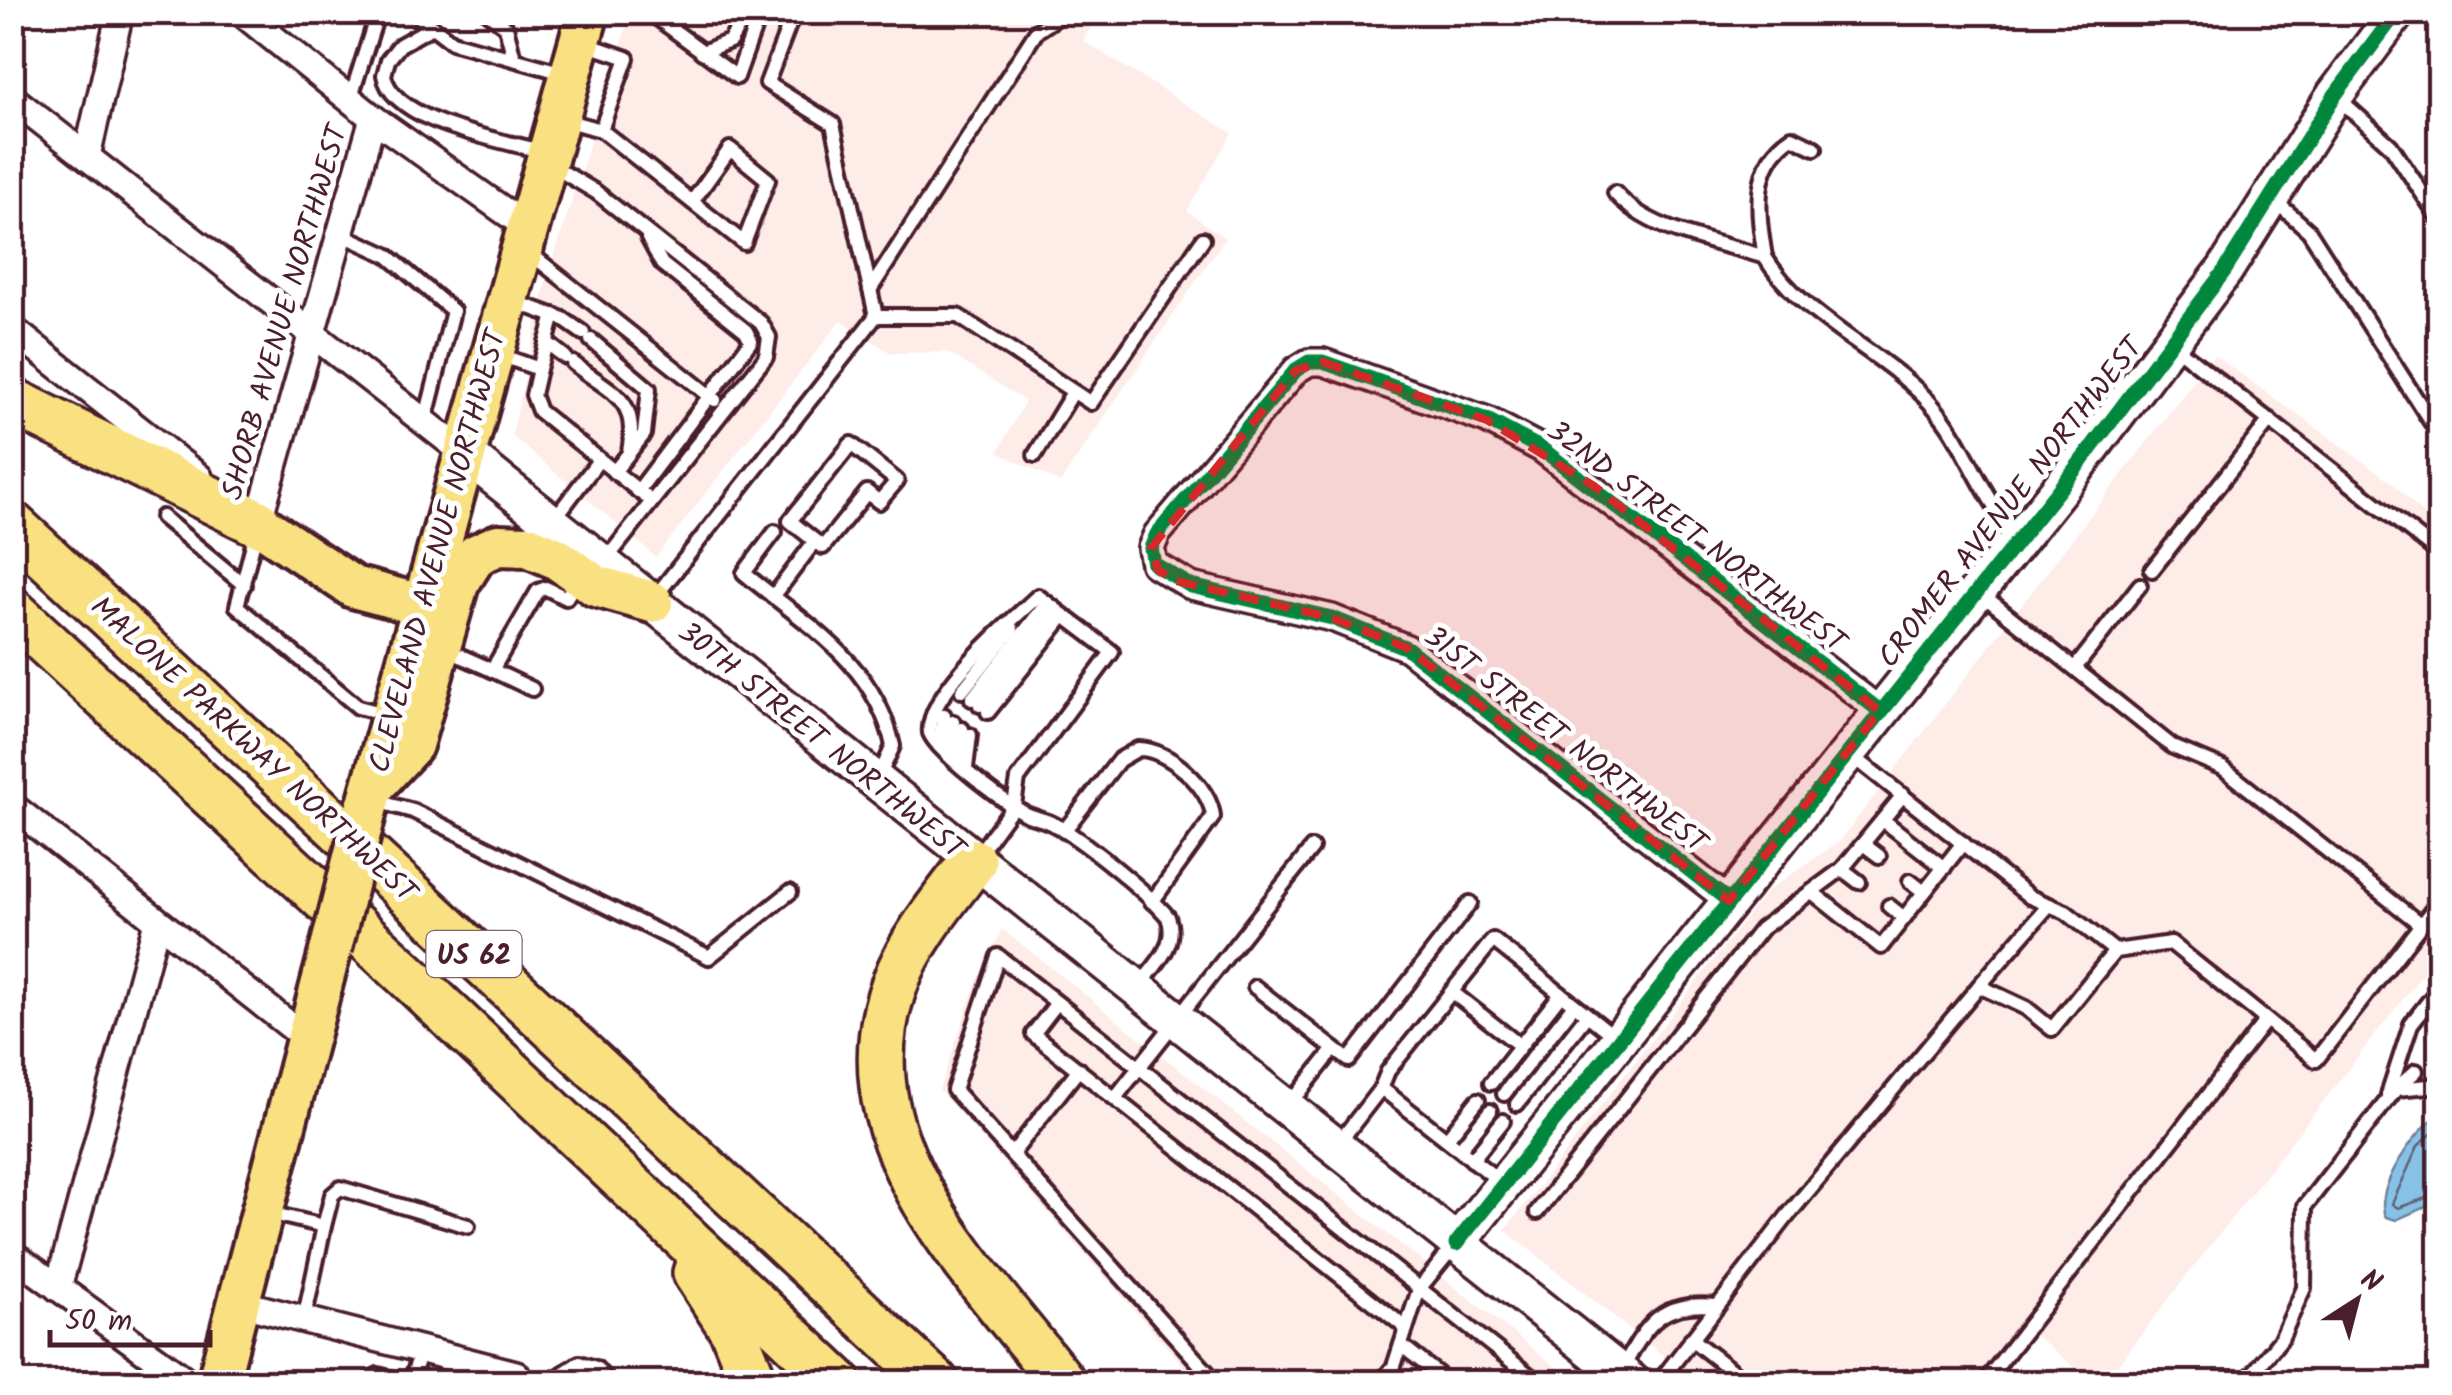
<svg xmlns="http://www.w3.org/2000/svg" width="2452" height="1395" font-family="Kalam,sans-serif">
<rect width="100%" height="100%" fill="#fff"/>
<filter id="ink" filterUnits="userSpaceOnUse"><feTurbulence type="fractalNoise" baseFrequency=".01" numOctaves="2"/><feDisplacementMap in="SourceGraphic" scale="20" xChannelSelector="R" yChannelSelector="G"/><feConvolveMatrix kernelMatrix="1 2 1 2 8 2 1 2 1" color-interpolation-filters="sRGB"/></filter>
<g filter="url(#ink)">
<!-- built -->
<g fill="#feece9">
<polygon points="631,13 1099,13 1083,41 1232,133 1187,211 1225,238 1060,483 998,452 1025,401 947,352 891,353 841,320 656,557 512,436 545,285"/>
<polygon points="2214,355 2393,483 2439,531 2439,953 2104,1382 2093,1382 2035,1335 1997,1382 1696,1382 1505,1230 1767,891 1839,842"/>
<polygon points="1002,929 1575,1382 1198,1382 939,1090 973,992"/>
</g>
<!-- water -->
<path fill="#86c2e6" stroke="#6e819b" stroke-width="2.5" d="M2439 1115V1201L2396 1220 2386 1217C2371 1192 2417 1127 2439 1115Z"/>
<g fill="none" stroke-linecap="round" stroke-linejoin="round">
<!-- shore -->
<polyline stroke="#626076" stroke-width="2.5" points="2440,1126 2418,1146 2392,1204 2398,1208 2440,1193"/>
<!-- lane casing -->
<g stroke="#4a1f2b" stroke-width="20">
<g id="lane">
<polyline points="413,12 452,42 567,74"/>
<polyline points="487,12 506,27 514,59"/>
<polyline points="649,12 737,77 760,12"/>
<path d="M432 27 400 45 388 60 384 75C392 123 503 140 544 152"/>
<polyline points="702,52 730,41 747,12"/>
<polyline points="2337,97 2391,146 2440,220"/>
<polyline points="350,100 378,12"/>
<polyline points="564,120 601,130 627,58 586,44"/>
<polyline points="601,130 744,243 768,180 730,149 692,202"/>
<polyline points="551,165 596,192 761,323 769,337 766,357 605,561"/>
<path d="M1615 193C1650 233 1716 241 1765 257 1758 214 1750 164 1792 137L1815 148"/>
<polyline points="2274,200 2309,231 2440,436"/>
<polyline points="341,234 387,255 453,311 425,421"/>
<polyline points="527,251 715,400"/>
<path d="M1765 257C1807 325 1888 351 1938 412 1970 451 1982 501 2019 535"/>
<polyline points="870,290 1037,31 1065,12"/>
<polyline points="513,301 563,319 583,333"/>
<polyline points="876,316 958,316 1091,403 1203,239"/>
<polyline points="591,340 649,389 644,434 614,472"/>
<polyline points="546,342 565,357"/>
<polyline points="2174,346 2440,554"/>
<polyline points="497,354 539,369 533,395 539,411 645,496"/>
<path d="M573 363C612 394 639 397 629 452"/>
<polyline points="539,369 554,315"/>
<polyline points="1035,455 1073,392"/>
<polyline points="638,491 751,341 746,331 662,264 648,238"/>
<polyline points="162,517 244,585"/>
<polyline points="552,522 599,460"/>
<polyline points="257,529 237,606 358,707 389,715"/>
<path d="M775 532 744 573C806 625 875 662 893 746L877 781"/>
<polyline points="2152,570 2270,420"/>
<polyline points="1979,592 2173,747 2223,768 2420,924"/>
<polyline points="655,597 876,316 833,124 767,83 794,12"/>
<polyline points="773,597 815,541 790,521 851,444 897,481 879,502 867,492 823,547 815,541"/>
<polyline points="445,649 492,670 538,591 546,588 566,598 577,580"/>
<polyline points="2075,668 2140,585"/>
<polyline points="492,670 532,689"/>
<polyline points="962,691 1012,629"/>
<polyline points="972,699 1047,603"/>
<polyline points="980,705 1055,609"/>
<polyline points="988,712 1064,616"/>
<polyline points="939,746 944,715"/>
<polyline points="1849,753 2030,897 2066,912 2115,951"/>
<polyline points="948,754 953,722"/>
<polyline points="957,761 962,729"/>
<polyline points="966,768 970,735"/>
<polyline points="376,801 413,811 709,957 790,892"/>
<polyline points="1883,820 1944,868"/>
<path d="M1064 831 1119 760 1138 749C1167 748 1211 787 1213 817L1152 902"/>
<polyline points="1863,844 1879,856"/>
<path d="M977 856 1014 805 1018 779 1112 652 1038 596C1010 622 925 694 930 733 939 754 1003 801 1024 813 1033 818 1044 819 1053 824 1080 837 1149 894 1168 917 1179 945 1154 966 1138 987"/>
<polyline points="1842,869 1859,882"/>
<polyline points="1910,881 1924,892"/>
<polyline points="1812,892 1881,947 1963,843"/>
<polyline points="1889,906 1904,918"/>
<polyline points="1979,986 2049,905"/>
<polyline points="1255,987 1334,1049"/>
<polyline points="1452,992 1514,1041"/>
<polyline points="1057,1003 1033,1034 1406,1328"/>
<polyline points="1491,1083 1561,994"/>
<polyline points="1381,1088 1388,1071 1493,940 1615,1037"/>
<polyline points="2396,1089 2416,1071"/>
<polyline points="1504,1094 1574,1005"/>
<polyline points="2388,1095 2411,1024 2440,987"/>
<polyline points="1115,1098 1312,848"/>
<polyline points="1517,1104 1587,1015"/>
<polyline points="1288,1107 1334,1049 1349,1060 1470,903"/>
<polyline points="1447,1139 1478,1100"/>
<polyline points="1337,1145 1381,1088 1501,1182"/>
<polyline points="1460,1149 1490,1111"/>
<polyline points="1012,1154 1079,1069"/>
<polyline points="1472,1160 1503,1121"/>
<polyline points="265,1212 324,1226 304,1320"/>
<polyline points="1537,1212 1761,929 1842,869 1903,795"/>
<polyline points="324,1226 332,1195 340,1188 468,1226"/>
<polyline points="1691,1339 1746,1382"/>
<polyline points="1401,1345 1448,1382"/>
<path d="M1621 1371C1647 1324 1659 1301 1716 1306"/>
<polyline points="516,1374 535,1382"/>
<polyline points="365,1382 378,1375 405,1382"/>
<polyline points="411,1382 421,1350"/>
<polyline points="550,1382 579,1363 596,1368 608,1382"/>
<polyline points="1216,1382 954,1090 998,956 1538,1382"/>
<polyline points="1381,1382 1394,1366 1419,1289 1454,1246"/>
<polyline points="1659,1382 1789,1214 1979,986 2026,1008 2052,1029 2115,951 2171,943 2316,1060 2440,900"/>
<polyline points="1985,1382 2266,1020"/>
<polyline points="2246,1382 2281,1339 2304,1288 2305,1206 2396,1089 2440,1085"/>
</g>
</g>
<!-- street casing -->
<g stroke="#4a1f2b" stroke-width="32">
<g id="street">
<polyline points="241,12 373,118 527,227"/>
<polyline points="12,98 464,453"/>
<polyline points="87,156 120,12"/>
<polyline points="12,329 199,477"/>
<polyline points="250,517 258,523 373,118"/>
<polyline points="12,806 307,1039"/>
<polyline points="1729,901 1407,648 1332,618 1191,586 1154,564 1151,548 1157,534 1296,370 1309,362 1323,362 1487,420 1542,449 1880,711"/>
<polyline points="12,1254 188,1382"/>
<polyline points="58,1288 157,922"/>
<polyline points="239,1303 516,1374"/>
</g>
</g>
<!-- secondary casing -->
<g stroke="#4a1f2b" stroke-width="42">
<g id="secondary">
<polyline points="464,453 1632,1382"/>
<polyline points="1456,1244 2076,468 2225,270 2335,95 2397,12"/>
</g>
</g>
<!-- primary casing -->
<g stroke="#4a1f2b" stroke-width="48">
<g id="primary">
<polyline points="258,523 353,587 421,605"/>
<polyline points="374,786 412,745 458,584 476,555 498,545 528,546 556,558 596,586 652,602"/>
<polyline points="365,814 588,12"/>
<polyline points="218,1382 331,948"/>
</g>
</g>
<!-- highway casing -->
<g stroke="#4a1f2b" stroke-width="52">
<g id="highway">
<polyline points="12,401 258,523"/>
<polyline points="12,525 935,1382"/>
<polyline points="12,611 408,976 838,1382"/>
<path d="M973 862C945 899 911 939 895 983 837 1141 974 1268 1062 1382"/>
<polyline points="696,1273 733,1330 754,1382"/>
</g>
</g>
<!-- lane -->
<use href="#lane" stroke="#fff" stroke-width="12"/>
<!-- street -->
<use href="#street" stroke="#fff" stroke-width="25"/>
<!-- secondary -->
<use href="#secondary" stroke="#fff" stroke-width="35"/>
<!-- primary -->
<use href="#primary" stroke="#f9e181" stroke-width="40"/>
<!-- highway -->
<use href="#highway" stroke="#f9e181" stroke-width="45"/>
<!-- primary-bridge casing -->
<g stroke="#4a1f2b" stroke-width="48" stroke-linecap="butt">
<polyline id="primary-bridge" points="331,948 365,814"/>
</g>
<!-- primary-bridge -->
<use href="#primary-bridge" stroke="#f9e181" stroke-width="40"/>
<!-- cycleway casing -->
<g stroke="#fff" stroke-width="21">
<g id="cycleway">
<polyline points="1729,901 1407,648 1332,618 1191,586 1154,564 1151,548 1157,534 1296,370 1309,362 1323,362 1487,420 1542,449 1880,711"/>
<polyline points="1456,1244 2076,468 2225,270 2335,95 2397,12"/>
</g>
</g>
<!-- cycleway -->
<use href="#cycleway" stroke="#00873e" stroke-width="15"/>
</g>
</g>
<!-- marked area -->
<path fill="#d62828" fill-opacity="0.2" stroke="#d62828" stroke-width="8" stroke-dasharray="20 12" stroke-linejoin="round" d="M1323 362 1487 420 1594 486 1880 711 1729 901 1407 648 1332 618 1176 581 1158 570 1151 548 1296 370Z"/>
<g text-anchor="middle" stroke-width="10" stroke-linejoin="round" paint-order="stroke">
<!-- shield labels -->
<rect fill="#fff" stroke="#80626b" stroke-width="2.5" x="426.5" y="931" width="95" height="46" rx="8"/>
<g font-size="28" font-weight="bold" fill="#4a1f2b">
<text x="474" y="964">US 62</text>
</g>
<!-- street labels -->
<g font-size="30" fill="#4a1f2b" stroke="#fff">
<text transform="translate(284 312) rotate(-74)" y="10">SHORB AVENUE NORTHWEST</text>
<text transform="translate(2010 502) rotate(-52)" y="10">CROMER AVENUE NORTHWEST</text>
<text transform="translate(1697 536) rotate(37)" y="10">32ND STREET NORTHWEST</text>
<text transform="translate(437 551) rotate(-75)" y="10">CLEVELAND AVENUE NORTHWEST</text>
<text transform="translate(1566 739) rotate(38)" y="10">31ST STREET NORTHWEST</text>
<text transform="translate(822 740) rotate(39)" y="10">30TH STREET NORTHWEST</text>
<text transform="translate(254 749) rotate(43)" y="10">MALONE PARKWAY NORTHWEST</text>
</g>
</g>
<!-- margin -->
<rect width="2452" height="1395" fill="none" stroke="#fff" stroke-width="50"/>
<rect x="25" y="25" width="2402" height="1345" fill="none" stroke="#4a1f2b" stroke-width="4" filter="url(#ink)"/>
<!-- north arrow -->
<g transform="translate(2357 1300) rotate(36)" stroke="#ffffff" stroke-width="8" paint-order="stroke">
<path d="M0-8L18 38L0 25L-18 38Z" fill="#4a1f2b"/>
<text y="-15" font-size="28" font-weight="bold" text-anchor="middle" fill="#4a1f2b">N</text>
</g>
<!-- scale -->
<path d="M50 1330v15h160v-15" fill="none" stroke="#4a1f2b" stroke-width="5"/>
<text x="65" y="1330" font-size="30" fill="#4a1f2b" stroke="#ffffff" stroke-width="8" paint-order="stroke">50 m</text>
</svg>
